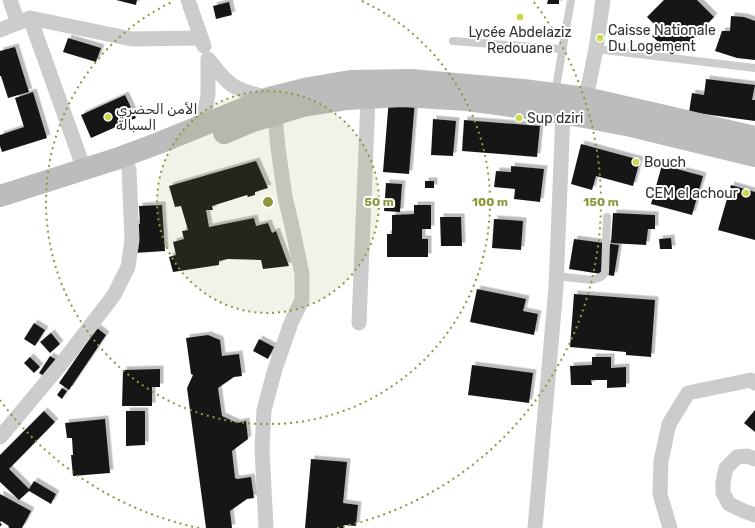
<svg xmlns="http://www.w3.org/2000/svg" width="755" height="528" font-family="Rubik,Cairo,sans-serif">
<defs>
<filter id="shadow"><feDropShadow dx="3.5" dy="-3.5" stdDeviation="0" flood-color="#0004"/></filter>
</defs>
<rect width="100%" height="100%" fill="#fff"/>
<!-- building -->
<g fill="#191919" filter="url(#shadow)">
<polygon points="116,0 137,0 136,5"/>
<polygon points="548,0 559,0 559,4 547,4"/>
<polygon points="664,0 697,0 714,17 683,49 680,47 672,55 652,36 659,29 647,17"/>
<polygon points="229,2 232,15 216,19 213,6"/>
<polygon points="731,16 744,17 755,21 755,60 737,58 715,51 722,31 730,31"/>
<polygon points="68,38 101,48 96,62 63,52"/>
<polygon points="15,47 29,92 8,98 1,76 0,76 0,51"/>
<polygon points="706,79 755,85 752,100 755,100 755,121 689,112 692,93 704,95"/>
<polygon points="33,92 47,138 2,152 0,146 0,135 24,127 15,98"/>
<polygon points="125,95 136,118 91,138 81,115"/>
<polygon points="389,98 415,100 409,174 383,172"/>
<polygon points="433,119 456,121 453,156 431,155"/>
<polygon points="464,120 540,126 537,157 462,151"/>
<polygon points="581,144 640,160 633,186 596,176 592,190 571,184"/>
<polygon points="256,161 268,188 255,192 255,195 248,197 247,195 212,206 213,210 206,210 209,227 254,218 256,226 268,223 272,233 276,231 289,266 263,269 261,260 228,259 219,261 219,265 173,272 169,257 176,255 173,242 184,239 182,231 188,230 181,206 175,207 169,186"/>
<polygon points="662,165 703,176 692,215 651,204"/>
<polygon points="511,166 544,169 540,202 514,199 515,189 494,187 496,171 511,172"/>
<rect x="425" y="181" width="9" height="7"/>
<polygon points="386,183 402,184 400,212 384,211"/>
<polygon points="731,185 755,192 755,240 718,230"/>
<polygon points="162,205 165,251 134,253 132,224 140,224 139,206"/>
<polygon points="414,205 431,205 431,229 422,229 422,239 428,239 428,257 387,257 387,234 392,234 392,215 414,214"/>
<polygon points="613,213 655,215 655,229 648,229 646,245 611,243"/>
<polygon points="440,217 461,217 462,246 441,246"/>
<polygon points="494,219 523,221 521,250 492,248"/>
<polygon points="671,238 672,249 660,249 659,239"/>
<polygon points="574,239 619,245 614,276 569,269"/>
<polygon points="477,289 526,299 523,311 538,314 534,335 470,322"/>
<polygon points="574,294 655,300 651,357 626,355 626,352 570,347"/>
<polygon points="34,323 45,330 35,346 24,339"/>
<polygon points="97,328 106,335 69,390 59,383"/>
<polygon points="51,333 60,344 50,353 40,342"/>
<polygon points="208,335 220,340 222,356 239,354 242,376 234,377 218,388 222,416 237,423 246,421 248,439 232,451 235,478 237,479 251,477 254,498 247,499 230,511 232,528 206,528 187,388 193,375 191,374 186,338"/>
<polygon points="259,339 274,347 268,359 253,351"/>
<polygon points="50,356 58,361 47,378 39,373"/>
<polygon points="30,357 40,367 34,373 24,363"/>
<polygon points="592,357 611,357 611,368 626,367 626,387 607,388 607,380 591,380 592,385 571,385 570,366 592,365"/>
<polygon points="472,365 533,373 529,403 468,395"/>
<polygon points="160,369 160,387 152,387 152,406 122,406 123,370"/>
<polygon points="62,388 67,391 62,399 57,395"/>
<polygon points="755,410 755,432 744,423"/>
<polygon points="44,411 55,422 9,469 29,489 34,481 56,494 51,504 29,491 19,500 0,482 0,455"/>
<polygon points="126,411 145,411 145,445 126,446"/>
<polygon points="105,419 110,473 73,476 71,455 73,455 72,438 67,438 65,423"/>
<polygon points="311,459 347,462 343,503 358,505 356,526 344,525 344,528 305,528"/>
<polygon points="0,494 31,511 22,528 10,528 8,527 9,526 1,521 0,523 2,524 0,527"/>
</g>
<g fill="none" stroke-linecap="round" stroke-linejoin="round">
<!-- service -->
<g stroke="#ccc" stroke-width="8">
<polyline points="453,41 563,49"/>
<polyline points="596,49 755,68"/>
<polyline points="555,93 571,0"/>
<polyline points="556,276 592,280 601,277 605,273 607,217"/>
</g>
<!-- minor -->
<g stroke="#ccc" stroke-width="15">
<polyline points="10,0 18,23"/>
<polyline points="188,0 204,46"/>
<polyline points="30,18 84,169"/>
<polyline points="0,30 30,18 132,39 201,38"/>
<polyline points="586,98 596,49 603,0"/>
<path d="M197 128 206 106 208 94V59C216 68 222 78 232 85 243 92 257 95 269 98"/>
<polyline points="359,323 368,98"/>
<polyline points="0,437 7,429 62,363 114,295 128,267 132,240 129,169"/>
<polyline points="755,459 747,456 737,457 726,468 723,482 723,493 729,504 744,511 755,515"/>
<polyline points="266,528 262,449 264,410 275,369 291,323 302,300 302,274 292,226 285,197 278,148 275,115"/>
<polyline points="535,528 556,287 563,113"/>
<polyline points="670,528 660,494 661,461 669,424 688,393 751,380 755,383"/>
</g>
<!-- secondary -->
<g stroke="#bcbcbc" stroke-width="22">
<polyline points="224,133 250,122 303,106 348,99 402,96 467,100 563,113 631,126 755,156"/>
<polyline points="0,196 116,159 159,143 269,98 309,88 350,81 411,80 523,90 586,98 656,114 755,137"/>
</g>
</g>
<!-- distance rings -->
<circle cx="268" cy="202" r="111" fill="#8f963e" fill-opacity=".12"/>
<g fill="none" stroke="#8f963e" stroke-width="2" stroke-dasharray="2 4">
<circle cx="268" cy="202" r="111"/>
<path d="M362 1A222 222 0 1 1 174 1"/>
<path d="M199 528A333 333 0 0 1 0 400M534 2A333 333 0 0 1 337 528"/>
</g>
<!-- markers -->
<g fill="#cdd846" stroke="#fff" stroke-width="1.5">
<circle cx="520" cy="17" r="4"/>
<circle cx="600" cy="38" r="4"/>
<circle cx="108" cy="117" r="4"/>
<circle cx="519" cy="118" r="4"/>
<circle cx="636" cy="162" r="4"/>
<circle cx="746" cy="193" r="4"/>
</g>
<g text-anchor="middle" stroke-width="4" stroke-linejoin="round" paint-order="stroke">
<!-- poi labels -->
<g font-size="14" fill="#323232" stroke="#fff" text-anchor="start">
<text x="608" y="35">Caisse Nationale<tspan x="608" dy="16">Du Logement</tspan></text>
<text x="520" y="37" text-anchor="middle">Lycée Abdelaziz<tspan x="520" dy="16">Redouane</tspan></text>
<text x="116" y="114">الأمن الحضري<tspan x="116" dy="16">السبالة</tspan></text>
<text x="527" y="123">Sup dziri</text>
<text x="644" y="167">Bouch</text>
<text x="738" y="198" text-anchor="end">CEM el achour</text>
</g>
</g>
<circle cx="268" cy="202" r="6" fill="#8f963e" stroke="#fff" stroke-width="2"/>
<g font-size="12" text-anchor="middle" font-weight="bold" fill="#8f963e" stroke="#fff" stroke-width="4" stroke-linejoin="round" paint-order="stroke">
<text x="379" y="206">50 m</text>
<text x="490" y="206">100 m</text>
<text x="601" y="206">150 m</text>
</g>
</svg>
